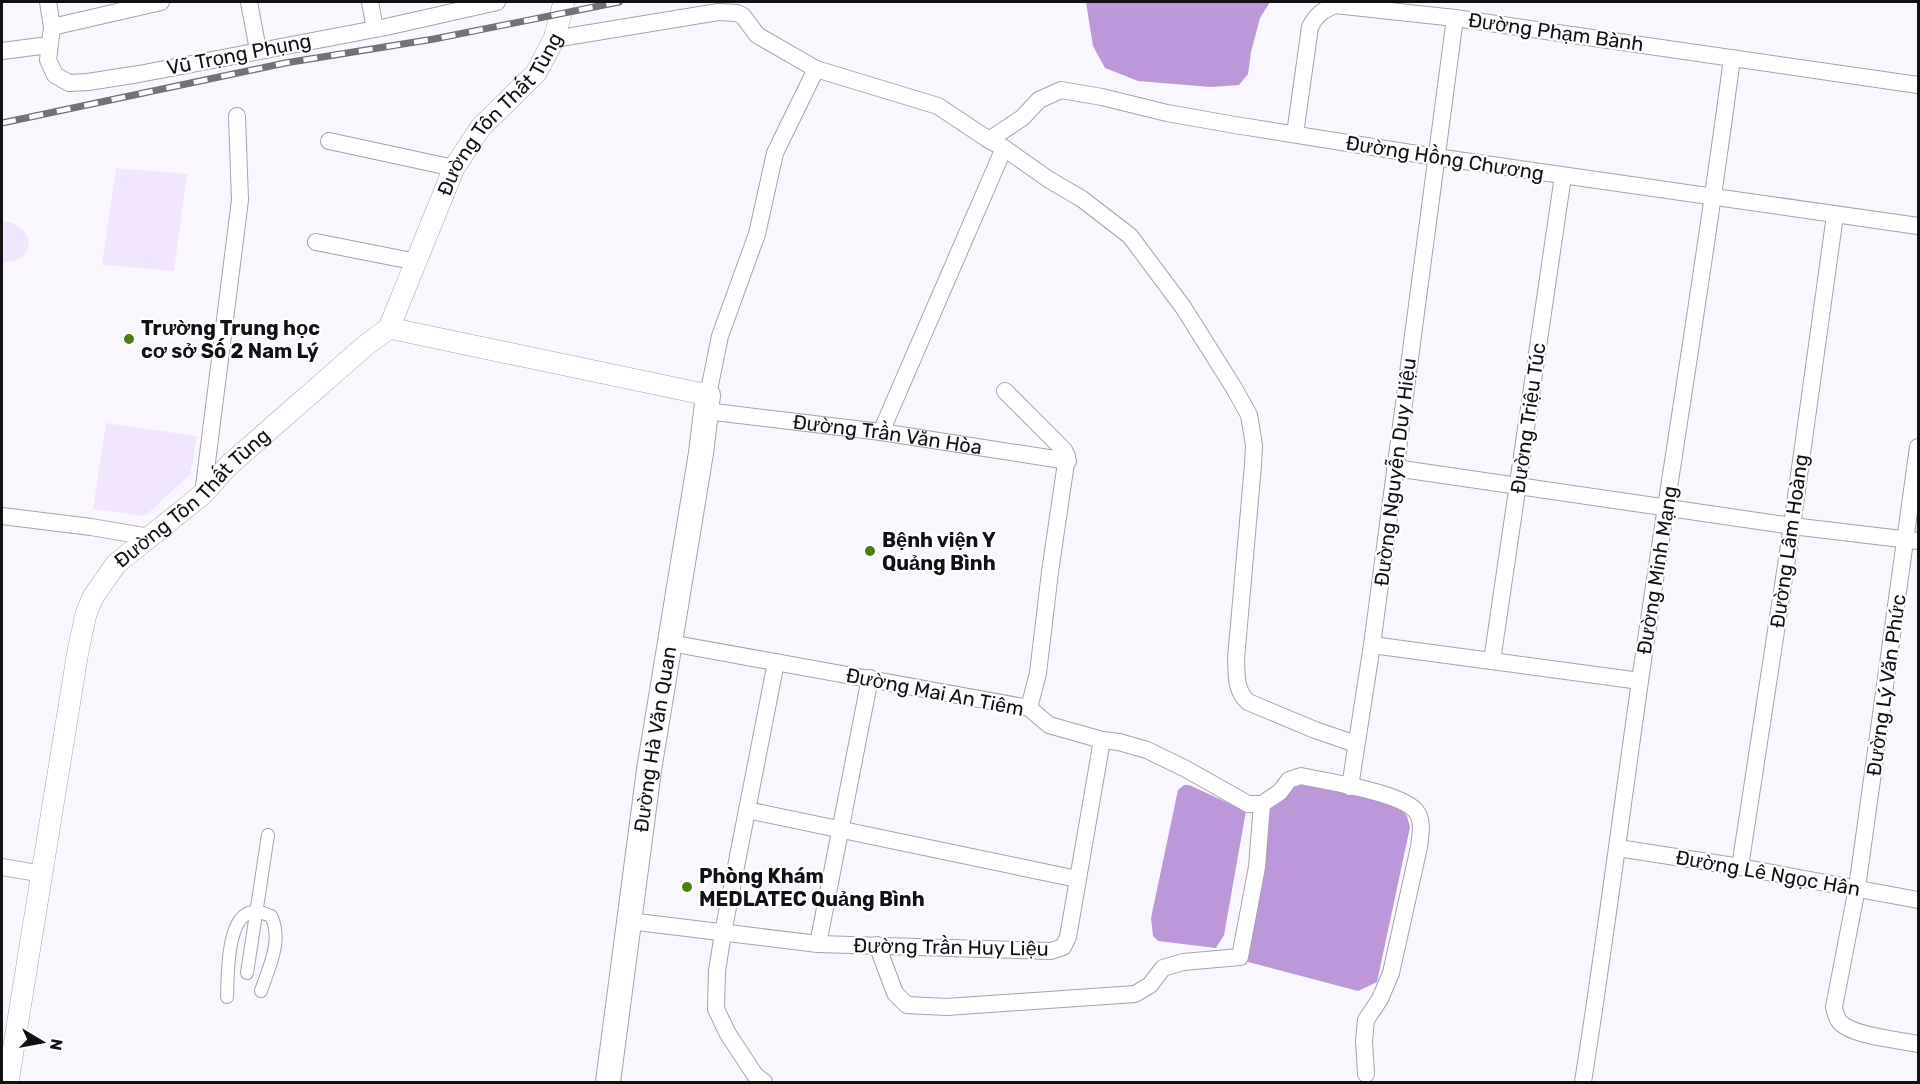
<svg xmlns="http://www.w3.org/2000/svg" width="1920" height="1084" font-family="Rubik,sans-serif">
<rect width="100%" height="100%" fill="#faf6fe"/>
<!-- green -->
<g fill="#f1e5fd">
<polygon points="116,168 187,174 174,271 102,265"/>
<path d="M2 221C42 226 33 266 2 262Z"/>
<polygon points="106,423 197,436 190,474 145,516 93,509"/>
</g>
<!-- water -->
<g fill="#bc97d9">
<polygon points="1086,2 1270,2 1260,18 1251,52 1248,74 1239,85 1211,87 1138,81 1105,68 1093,46"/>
<polygon points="1297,780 1354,792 1400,808 1407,816 1410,827 1377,982 1358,991 1248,962 1271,804"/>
<polygon points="1184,785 1189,785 1246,811 1224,935 1216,948 1158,941 1153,936 1151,918 1178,790"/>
</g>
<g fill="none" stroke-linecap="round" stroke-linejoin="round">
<!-- pedestrian casing -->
<g stroke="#a8a1ad" stroke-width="14">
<g id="pedestrian">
<polyline points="247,973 268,835"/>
<path d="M227 997C228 977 226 915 253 912 259 911 265 914 271 916 283 940 269 967 261 991"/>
</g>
</g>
<!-- minor casing -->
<g stroke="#a8a1ad" stroke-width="18">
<g id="minor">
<polyline points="48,2 52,27 48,60 55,75 69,83 88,82 139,74 386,27 497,2"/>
<polyline points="249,2 258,50"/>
<polyline points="370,2 375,29"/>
<polyline points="52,27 161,2"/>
<path d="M554 39 718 12 737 13 743 16 757 35 816 69 938 106 989 140 1004 148 1048 179 1082 199 1130 236 1183 307 1234 388 1249 415 1254 445 1253 465 1236 659C1237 675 1235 690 1248 702L1315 730 1356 744"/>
<polyline points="2,51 49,45"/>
<path d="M1295 134 1310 27C1316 15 1323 10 1335 5L1455 18 1918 85"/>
<polyline points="989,140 1022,118 1039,100 1061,90 1102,97 1167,113 1235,125 1436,157 1918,226"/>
<polyline points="329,141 454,168"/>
<polyline points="316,242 417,262"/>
<polyline points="1005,391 1064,450 1067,456 1050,572 1038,673 1029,708"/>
<polyline points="708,395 720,336 757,234 775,153 816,69"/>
<path id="s1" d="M706 411 881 432 1068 461"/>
<polyline points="881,432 1004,148"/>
<path d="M1918 447 1857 888 1834 1007C1835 1012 1836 1017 1839 1021 1850 1036 1900 1040 1918 1044"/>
<polyline points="1395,468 1792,526 1918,541"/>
<polyline points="203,494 240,200 237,116"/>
<polyline points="2,516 91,527 150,537"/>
<path d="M670 643 1029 708 1049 725 1102 740 1119 742 1147 750 1186 769 1248 804H1262L1280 792 1289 780 1301 776C1327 782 1400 792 1416 811 1424 821 1420 836 1419 847L1391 973 1380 999 1366 1020 1364 1041 1366 1074"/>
<polyline points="1372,645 1640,681"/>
<polyline points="1492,661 1563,176"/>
<polyline points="1350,787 1372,645 1455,18"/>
<polyline points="747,810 1077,879"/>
<polyline points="1618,848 1740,867 1918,900"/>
<polyline points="2,867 43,874"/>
<polyline points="1740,867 1792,526 1835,215"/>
<polyline points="629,921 818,944 1051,951 1063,947 1068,937 1102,740"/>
<polyline points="818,944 870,678"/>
<polyline points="877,945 895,993 907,1005 947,1007 1135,994 1150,985 1163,968 1183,962 1240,957 1257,867 1262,804"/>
<polyline points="764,1082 755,1075 728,1034 716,1009 717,971 723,933 776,662"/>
<path d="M1583 1082C1604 949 1621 815 1640 681 1670 473 1705 266 1732 58"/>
</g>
</g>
<!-- tertiary casing -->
<g stroke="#a8a1ad" stroke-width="22">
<g id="tertiary">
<polyline points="389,328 708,395"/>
<path id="s2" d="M8 1082 78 651 86 614 93 597 116 564 203 494 229 465 365 346 389 328 454 168 481 127 536 73 554 39 564 2"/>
</g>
</g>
<!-- secondary casing -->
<g stroke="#a8a1ad" stroke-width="26">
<g id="secondary">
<path id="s3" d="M608 1082 649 770 701 453 708 395"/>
</g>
</g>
<!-- pedestrian -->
<use href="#pedestrian" stroke="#fff" stroke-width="12"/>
<!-- minor -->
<use href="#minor" stroke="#fff" stroke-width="16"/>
<!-- tertiary -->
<use href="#tertiary" stroke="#fff" stroke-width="21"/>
<!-- secondary -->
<use href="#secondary" stroke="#fff" stroke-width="24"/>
<!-- rail casing -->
<g stroke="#747177" stroke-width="7">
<polyline id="rail" points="2,123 285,63 434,39 619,2"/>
</g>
<!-- rail -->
<use href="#rail" stroke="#fff" stroke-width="4.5" stroke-dasharray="14" stroke-linecap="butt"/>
</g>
<!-- markers -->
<g fill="#4c7e0d" stroke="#fff" stroke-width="2">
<circle cx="129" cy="339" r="6"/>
<circle cx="870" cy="551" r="6"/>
<circle cx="687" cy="887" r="6"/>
</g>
<g text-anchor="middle" stroke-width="4.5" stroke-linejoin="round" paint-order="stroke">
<!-- street labels -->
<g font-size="20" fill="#121014" stroke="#fff">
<text transform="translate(1556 32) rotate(8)" y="7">Đường Phạm Bành</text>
<text transform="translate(239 54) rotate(-11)" y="7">Vũ Trọng Phụng</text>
<text dy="7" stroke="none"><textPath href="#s2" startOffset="1138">Đường Tôn Thất Tùng</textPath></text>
<text transform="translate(1445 158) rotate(9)" y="7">Đường Hồng Chương</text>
<text transform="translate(1528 418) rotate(-82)" y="7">Đường Triệu Túc</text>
<text dy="7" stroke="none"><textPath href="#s1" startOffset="183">Đường Trần Văn Hòa</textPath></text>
<text transform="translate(1395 472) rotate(-83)" y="7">Đường Nguyễn Duy Hiệu</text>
<text dy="7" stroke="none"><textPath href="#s2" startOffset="634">Đường Tôn Thất Tùng</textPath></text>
<text transform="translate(1789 541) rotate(-82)" y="7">Đường Lâm Hoàng</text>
<text transform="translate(1657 570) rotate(-81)" y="7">Đường Minh Mạng</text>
<text transform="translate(1886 685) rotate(-82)" y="7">Đường Lý Văn Phức</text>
<text transform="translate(935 692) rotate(11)" y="7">Đường Mai An Tiêm</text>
<text dy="7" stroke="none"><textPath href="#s3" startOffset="346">Đường Hà Văn Quan</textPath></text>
<text transform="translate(1768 873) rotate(10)" y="7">Đường Lê Ngọc Hân</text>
<text transform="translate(951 947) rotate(1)" y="7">Đường Trần Huy Liệu</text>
</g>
<!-- poi labels -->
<g font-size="20" font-weight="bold" fill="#121014" stroke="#fff" text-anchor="start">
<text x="141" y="335">Trường Trung học<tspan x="141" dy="23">cơ sở Số 2 Nam Lý</tspan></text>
<text x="882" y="547">Bệnh viện Y<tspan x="882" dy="23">Quảng Bình</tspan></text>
<text x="699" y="883">Phòng Khám<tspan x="699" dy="23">MEDLATEC Quảng Bình</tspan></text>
</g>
</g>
<!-- border -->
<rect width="1920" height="1084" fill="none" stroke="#121014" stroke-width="6"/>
<!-- north arrow -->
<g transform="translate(42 1042) rotate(100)" stroke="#ffffff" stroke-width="4.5" paint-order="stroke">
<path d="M0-4.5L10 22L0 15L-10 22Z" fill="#121014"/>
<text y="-9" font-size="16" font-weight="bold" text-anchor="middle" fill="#121014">N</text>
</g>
</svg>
